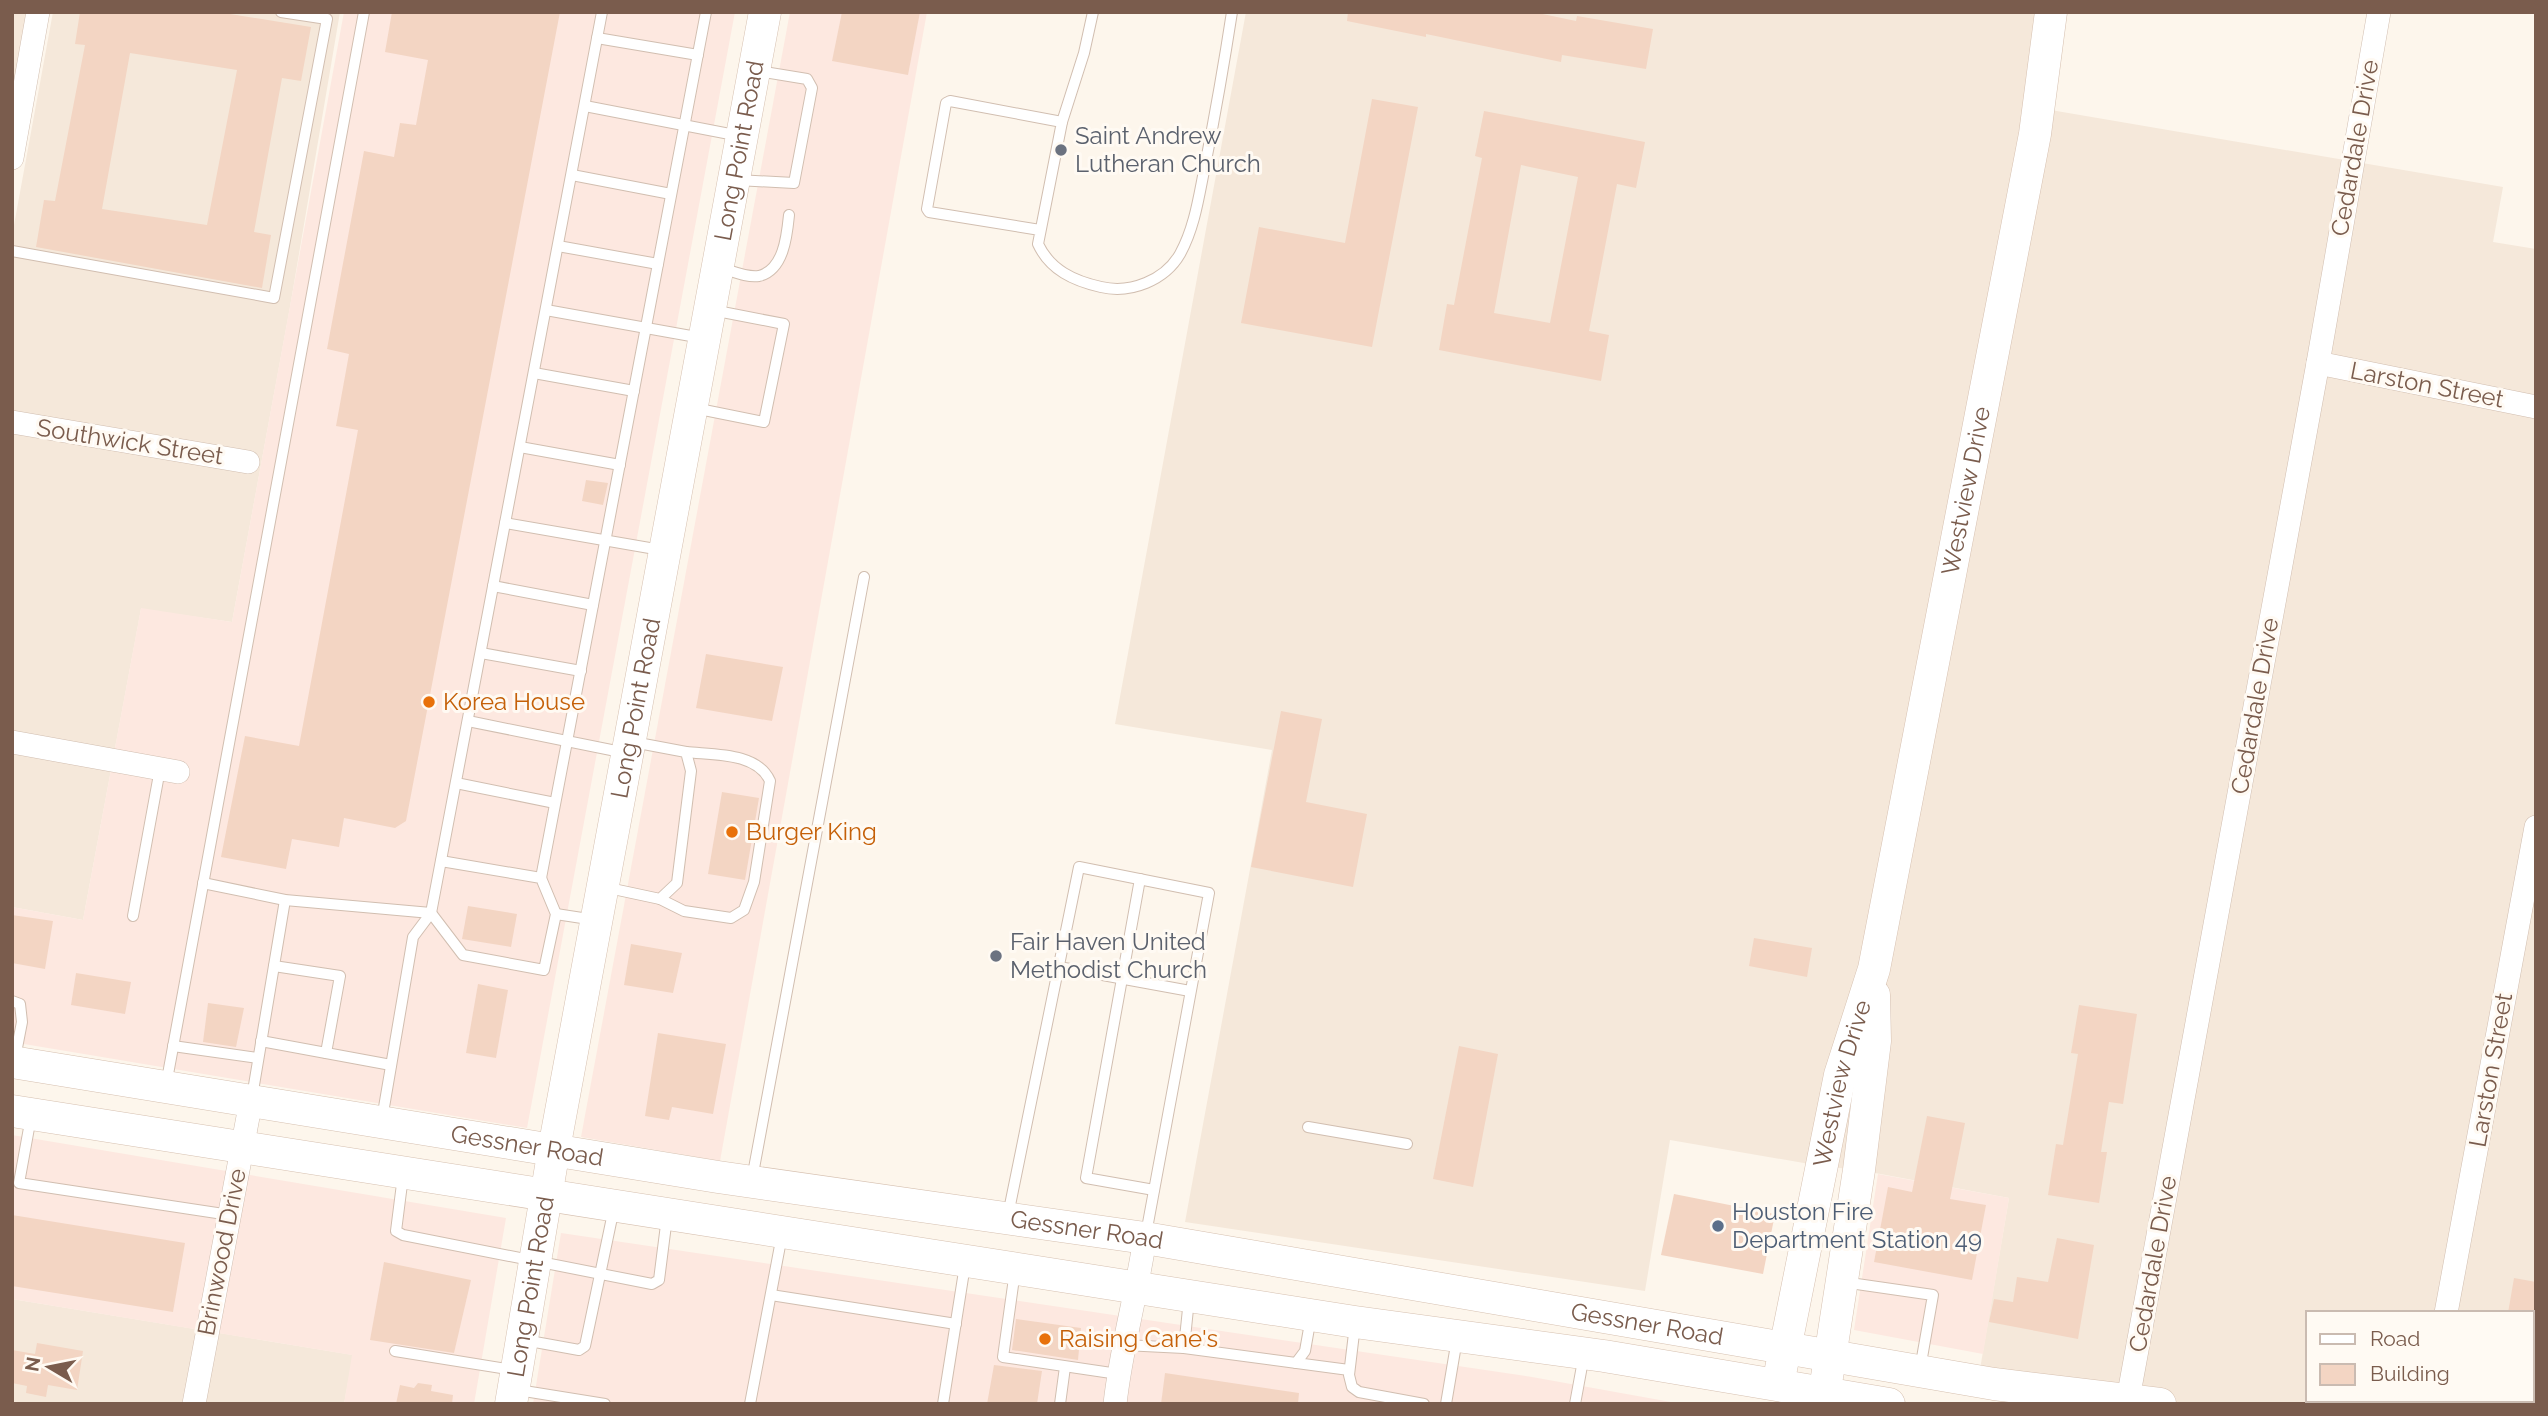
<svg xmlns="http://www.w3.org/2000/svg" width="2548" height="1416" font-family="Raleway,sans-serif">
<rect width="100%" height="100%" fill="#fdf6ec"/>
<!-- residential -->
<g fill="#f5e8da" fill-rule="evenodd">
<polygon points="12,12 27,12 12,92"/>
<polygon points="53,12 340,12 290,307 232,622 141,609 83,920 12,907 12,236"/>
<path d="M1246 12H2051L2039 108 2503 187 2493 242 2536 249V1404H2160L1978 1381 2009 1198 1859 1170 1821 1166 1670 1140 1645 1291 1185 1222 1272 750 1115 724ZM2308 1313H2532V1400H2308Z"/>
<polygon points="12,1299 353,1355 344,1404 12,1404"/>
</g>
<!-- commercial -->
<g fill="#fde8e0">
<polygon points="344,12 735,12 527,1128 12,1042 12,907 83,920 141,608 232,622"/>
<polygon points="790,12 927,12 720,1161 581,1137"/>
<polygon points="12,1135 506,1218 474,1404 344,1404 352,1355 12,1299"/>
<polygon points="1878,1174 2009,1198 1983,1354 1854,1330"/>
<polygon points="561,1233 1532,1377 1682,1404 533,1404"/>
</g>
<!-- building -->
<g fill="#f3d5c3" fill-rule="evenodd">
<path d="M80 12H218L311 27 301 81 282 78 254 232 271 235 262 288 36 247 44 200 55 201 85 45 75 44ZM130 53 237 70 207 225 102 209Z"/>
<polygon points="392,12 560,12 406,821 395,828 344,818 339,847 292,839 286,869 221,857 245,736 299,746 358,430 336,426 349,354 327,349 364,151 394,157 400,123 416,125 428,60 385,52"/>
<polygon points="842,12 920,12 908,75 832,61"/>
<polygon points="1348,12 1533,12 1576,21 1577,16 1653,29 1646,69 1562,55 1561,62 1426,34 1426,37 1347,21"/>
<polygon points="1372,99 1418,107 1372,347 1241,323 1259,227 1345,243"/>
<path d="M1484 111 1645 142 1636 188 1617 184 1589 331 1609 335 1601 381 1439 350 1447 304 1454 305 1482 158 1475 156ZM1521 165 1578 177 1550 323 1494 313Z"/>
<polygon points="586,480 608,483 603,505 582,501"/>
<polygon points="706,654 783,667 772,721 696,708"/>
<polygon points="1281,711 1322,719 1306,802 1367,814 1353,887 1251,867"/>
<polygon points="722,792 759,798 745,880 708,874"/>
<polygon points="468,906 517,914 511,947 462,939"/>
<polygon points="12,915 53,921 45,969 12,963"/>
<polygon points="1754,938 1812,948 1807,977 1749,966"/>
<polygon points="631,944 682,953 673,993 624,985"/>
<polygon points="76,973 131,982 125,1014 71,1005"/>
<polygon points="478,984 508,990 496,1058 466,1053"/>
<polygon points="208,1003 244,1008 236,1047 203,1042"/>
<polygon points="2079,1005 2137,1014 2123,1104 2109,1102 2101,1152 2107,1152 2099,1203 2048,1195 2056,1144 2063,1145 2078,1054 2071,1053"/>
<polygon points="658,1033 726,1044 713,1114 672,1107 669,1120 645,1116"/>
<polygon points="1459,1046 1498,1054 1473,1187 1433,1179"/>
<polygon points="1927,1116 1965,1123 1950,1199 1986,1205 1972,1280 1874,1262 1888,1187 1912,1192"/>
<polygon points="1674,1194 1775,1214 1763,1274 1661,1255"/>
<polygon points="12,1215 185,1243 173,1312 12,1286"/>
<polygon points="2057,1238 2094,1245 2078,1339 1989,1322 1994,1299 2013,1302 2017,1277 2048,1282"/>
<polygon points="384,1262 471,1280 454,1353 370,1340"/>
<polygon points="2514,1278 2536,1282 2536,1313 2508,1313"/>
<polygon points="1016,1319 1081,1328 1078,1360 1012,1350"/>
<polygon points="37,1343 83,1351 77,1390 48,1385 46,1397 26,1393 27,1386 12,1383 12,1350 35,1354"/>
<polygon points="994,1365 1042,1371 1037,1404 987,1404"/>
<polygon points="1165,1373 1299,1393 1298,1404 1161,1404"/>
<polygon points="418,1383 432,1385 431,1391 453,1395 452,1404 396,1404 400,1385 414,1388"/>
</g>
<g fill="none" stroke-linecap="round" stroke-linejoin="round">
<!-- lane casing -->
<g stroke="#d1beb0" stroke-width="12">
<g id="lane">
<polyline points="597,38 698,55"/>
<polyline points="585,106 740,136"/>
<polyline points="1062,122 1084,53 1093,12"/>
<polyline points="572,175 671,194"/>
<polyline points="737,180 794,183 812,88 807,79 758,71"/>
<path d="M1040 230 929 212 927 209 946 103 950 101 1062 122 1038 244C1050 270 1074 281 1101 287 1131 294 1165 280 1180 254 1195 227 1199 195 1205 166 1215 115 1224 64 1232 12"/>
<polyline points="558,246 658,264"/>
<polyline points="12,251 274,298 327,19 281,12"/>
<path d="M721 268C732 271 747 278 759 276 784 270 787 235 789 215"/>
<polyline points="546,310 702,338"/>
<polyline points="534,373 634,391"/>
<polyline points="694,408 764,422 784,324 712,310"/>
<polyline points="520,447 620,465"/>
<polyline points="505,523 661,550"/>
<polyline points="493,586 593,605"/>
<polyline points="481,653 581,671"/>
<polyline points="468,721 626,753"/>
<polyline points="456,783 555,803"/>
<polyline points="541,878 706,12"/>
<polyline points="1140,879 1086,1178 1154,1190"/>
<polyline points="203,883 285,900 431,913 463,955 544,970 556,914 541,878 441,861"/>
<polyline points="604,887 660,899 677,883 691,771 686,752 633,742"/>
<path d="M660 899 684 911 731 918 744 910 754 882 770 781C757 752 713 755 686 752"/>
<polyline points="556,914 595,920"/>
<polyline points="133,916 160,769"/>
<polyline points="274,966 340,976 326,1053"/>
<polyline points="1059,967 1190,991"/>
<polyline points="12,1001 20,1004 22,1022 15,1058"/>
<polyline points="261,1041 391,1065"/>
<polyline points="173,1046 258,1058"/>
<polyline points="166,1085 364,12"/>
<polyline points="252,1097 285,900"/>
<polyline points="31,1117 19,1183 230,1215"/>
<polyline points="382,1119 413,937 431,913 602,12"/>
<polyline points="1308,1127 1407,1144"/>
<polyline points="403,1176 396,1231 403,1235 652,1284 659,1280 667,1217"/>
<polyline points="752,1179 864,577"/>
<polyline points="1008,1215 1079,867 1209,893 1146,1234"/>
<polyline points="1015,1271 1003,1357 1118,1374"/>
<polyline points="1843,1282 1933,1295 1920,1369"/>
<polyline points="771,1295 956,1324"/>
<polyline points="1355,1325 1349,1375 1352,1387 1359,1392 1424,1404"/>
<polyline points="524,1340 579,1350 585,1346 614,1208"/>
<polyline points="1124,1345 1184,1348 1349,1370"/>
<polyline points="1184,1348 1189,1299"/>
<polyline points="395,1351 513,1370"/>
<polyline points="1296,1363 1305,1351 1311,1317"/>
<polyline points="518,1390 605,1404"/>
<polyline points="750,1404 782,1235"/>
<polyline points="943,1404 965,1265"/>
<polyline points="1060,1404 1065,1367"/>
<polyline points="1446,1404 1457,1339"/>
<polyline points="1575,1404 1584,1355"/>
</g>
</g>
<!-- street casing -->
<g stroke="#d1beb0" stroke-width="24">
<g id="street">
<polyline points="12,158 38,12"/>
<polyline points="2318,363 2536,407"/>
<polyline points="12,422 248,462"/>
<polyline points="12,742 178,772"/>
<polyline points="2446,1313 2536,827"/>
<polyline points="2128,1399 2318,363 2379,12"/>
<polyline points="194,1404 251,1101"/>
<path d="M1115 1404C1121 1348 1137 1293 1145 1238"/>
<polyline points="2429,1404 2430,1400"/>
</g>
</g>
<!-- secondary casing -->
<g stroke="#d6c0b0" stroke-width="33">
<g id="secondary">
<path id="s1" d="M12 1062 718 1177 1145 1238 1994 1384 2160 1404"/>
<polyline points="12,1111 1355,1322 1604,1356 1889,1404"/>
<path id="s2" d="M1781 1369 1840 1075 1874 969 2035 134 2051 12"/>
<polyline points="1827,1377 1859,1170 1875,1041 1874,995"/>
<path id="s3" d="M511 1404 554 1149 765 12"/>
</g>
</g>
<!-- lane -->
<use href="#lane" stroke="#fff" stroke-width="10"/>
<!-- street -->
<use href="#street" stroke="#fff" stroke-width="23"/>
<!-- secondary -->
<use href="#secondary" stroke="#fff" stroke-width="32"/>
</g>
<!-- markers -->
<g fill="#6b7280" stroke="#fffaf3" stroke-width="2.5">
<circle cx="1061" cy="150" r="7"/>
<circle cx="996" cy="956" r="7"/>
</g>
<g fill="#e8710a" stroke="#fffaf3" stroke-width="2.5">
<circle cx="429" cy="702" r="7"/>
<circle cx="732" cy="832" r="7"/>
<circle cx="1045" cy="1339" r="7"/>
</g>
<circle fill="#5c6f8a" stroke="#fffaf3" stroke-width="2.5" cx="1718" cy="1226" r="7"/>
<g text-anchor="middle" stroke-width="6" stroke-linejoin="round" paint-order="stroke">
<!-- worship labels -->
<g font-size="24" fill="#5b616d" stroke="#fffaf3" text-anchor="start">
<text x="1075" y="144">Saint Andrew<tspan x="1075" dy="28">Lutheran Church</tspan></text>
<text x="1010" y="950">Fair Haven United<tspan x="1010" dy="28">Methodist Church</tspan></text>
</g>
<!-- street labels -->
<g font-size="24" fill="#7a5c4d" stroke="#fffaf3">
<text transform="translate(2355 148) rotate(-80)" y="8">Cedardale Drive</text>
<text dy="8" stroke="none"><textPath href="#s3" startOffset="1274">Long Point Road</textPath></text>
<text transform="translate(2427 385) rotate(11)" y="8">Larston Street</text>
<text transform="translate(130 442) rotate(9)" y="8">Southwick Street</text>
<text dy="8" stroke="none"><textPath href="#s2" startOffset="898">Westview Drive</textPath></text>
<text transform="translate(2255 706) rotate(-80)" y="8">Cedardale Drive</text>
<text dy="8" stroke="none"><textPath href="#s3" startOffset="707">Long Point Road</textPath></text>
<text transform="translate(2491 1070) rotate(-80)" y="8">Larston Street</text>
<text dy="8" stroke="none"><textPath href="#s2" startOffset="292">Westview Drive</textPath></text>
<text dy="8" stroke="none"><textPath href="#s1" startOffset="522">Gessner Road</textPath></text>
<text dy="8" stroke="none"><textPath href="#s1" startOffset="1088">Gessner Road</textPath></text>
<text transform="translate(222 1252) rotate(-79)" y="8">Brinwood Drive</text>
<text transform="translate(2153 1264) rotate(-80)" y="8">Cedardale Drive</text>
<text dy="8" stroke="none"><textPath href="#s3" startOffset="119">Long Point Road</textPath></text>
<text dy="8" stroke="none"><textPath href="#s1" startOffset="1656">Gessner Road</textPath></text>
</g>
<!-- food labels -->
<g font-size="24" fill="#c56008" stroke="#fffaf3" text-anchor="start">
<text x="443" y="710">Korea House</text>
<text x="746" y="840">Burger King</text>
<text x="1059" y="1347">Raising Cane's</text>
</g>
<!-- service labels -->
<g font-size="24" fill="#4e5e75" stroke="#fffaf3" text-anchor="start">
<text x="1732" y="1220">Houston Fire<tspan x="1732" dy="28">Department Station 49</tspan></text>
</g>
</g>
<!-- border -->
<rect width="2548" height="1416" fill="none" stroke="#7a5c4d" stroke-width="28"/>
<!-- legend -->
<rect x="2306" y="1311" width="228" height="91" fill="#fffaf3" stroke="#cabbb1" stroke-width="2"/>
<rect x="2320" y="1334" width="35" height="10" fill="#ffffff" stroke="#cabbb1" stroke-width="2"/>
<text x="2370" y="1346" font-size="21" fill="#7a5c4d">Road</text>
<rect x="2320" y="1364" width="35" height="21" fill="#f3d5c3" stroke="#cabbb1" stroke-width="2"/>
<text x="2370" y="1381" font-size="21" fill="#7a5c4d">Building</text>
<!-- north arrow -->
<g transform="translate(49 1367) rotate(280)" stroke="#fffaf3" stroke-width="5" paint-order="stroke">
<path d="M0-5L12 26L0 18L-12 26Z" fill="#7a5c4d"/>
<text y="-10" font-size="19" font-weight="bold" text-anchor="middle" fill="#7a5c4d">N</text>
</g>
</svg>
